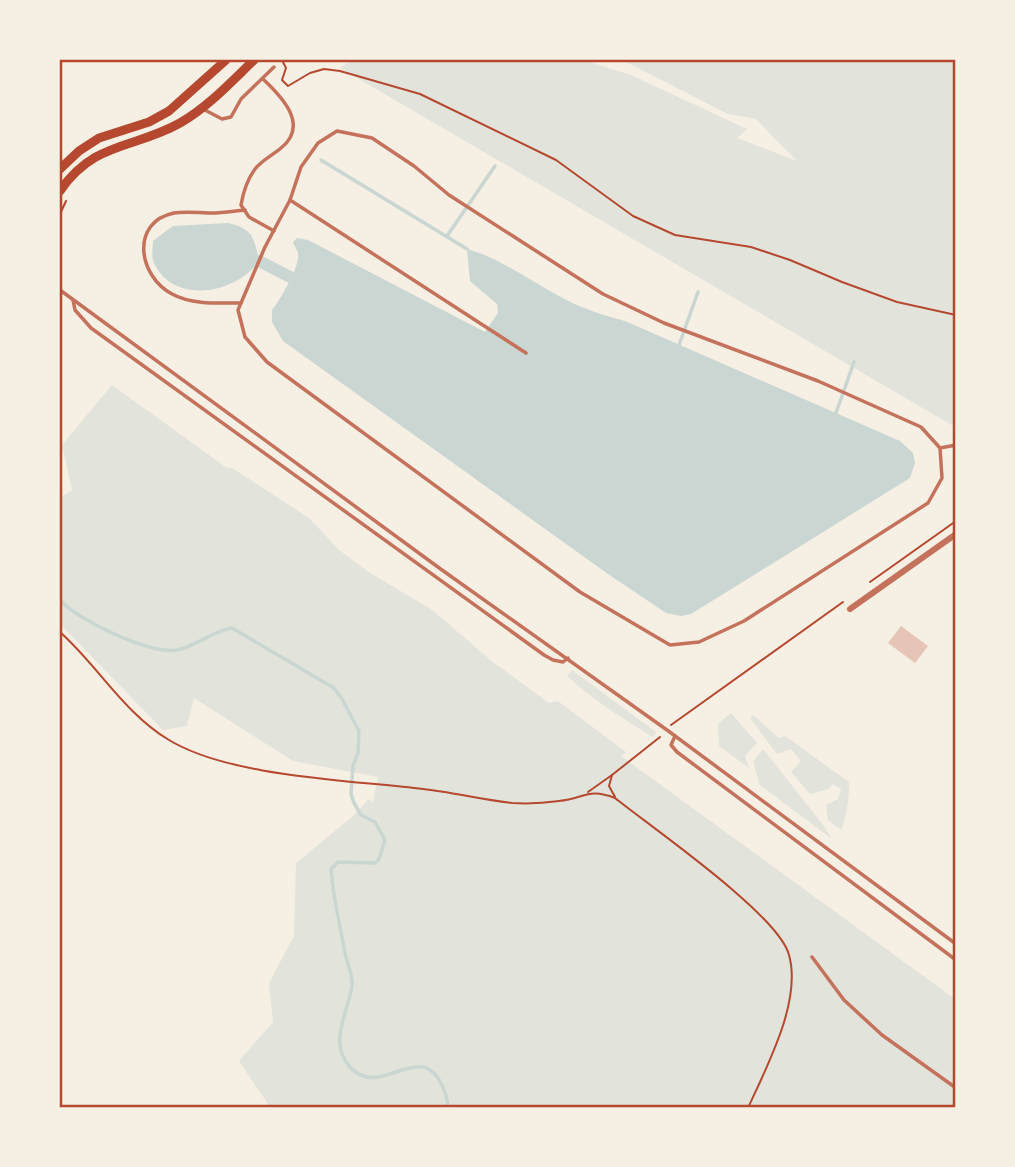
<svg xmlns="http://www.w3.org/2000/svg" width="1015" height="1167" font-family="'Open Sans',sans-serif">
<rect width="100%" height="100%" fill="#f6efe4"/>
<!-- green -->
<g fill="#e2e4dc">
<polygon points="352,60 587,60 593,63 631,75 747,129 737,138 797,161 756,119 728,114 622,60 955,60 955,427 340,68"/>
<polygon points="112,385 227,468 232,468 309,518 339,550 370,573 431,609 493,662 549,703 558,701 626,752 621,756 955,999 955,1107 270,1107 239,1061 273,1022 269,983 294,936 296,863 352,817 369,799 373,803 378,777 293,761 194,698 187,726 163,730 60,624 60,498 72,490 62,445"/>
<path d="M572 670 656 732 653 737C623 719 593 700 567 676Z"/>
<polygon points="731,713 757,743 745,756 749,768 719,746 718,724"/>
<path d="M753 715 779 738 785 736 849 782C850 793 846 821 841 830L828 820 826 805 838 799 841 789 832 784 829 789 810 794 791 772 801 761 791 749 777 754 750 718Z"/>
<polygon points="763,749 824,826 832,839 760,785 753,762"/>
</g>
<!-- water -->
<g fill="#c9d6d2">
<path d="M228 223C253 229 254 237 259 261 237 293 174 306 154 263 151 257 153 248 153 241L173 226Z"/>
<path d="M297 238 308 240 485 332 498 313 497 304 470 281 467 249C500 258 528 280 559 296 580 308 602 315 625 321L900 441 913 453 915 463 910 478 691 614 681 616 666 613 608 574 283 341 272 322V310C280 300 301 265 298 253 297 249 294 246 293 242Z"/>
</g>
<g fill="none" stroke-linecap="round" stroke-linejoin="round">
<!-- stream -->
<g stroke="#c9d6d2" stroke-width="3.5">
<polyline points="321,160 467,249"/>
<polyline points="447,236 495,166"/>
<polyline points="679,345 698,292"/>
<polyline points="836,413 854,362"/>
<polyline points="60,511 60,548"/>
<path d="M60 600C79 621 149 654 177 650 197 646 212 631 232 628L334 688 342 699 359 731 358 753 353 766 351 794 354 803 361 815 375 822 385 840 379 859 375 863 338 862 331 869C333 898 340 925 345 953 347 963 353 975 352 985 349 1012 327 1042 350 1067 370 1089 392 1070 415 1067 436 1063 447 1091 448 1108"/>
</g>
<!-- canal -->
<polyline stroke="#c9d6d2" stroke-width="12" points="259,261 290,277"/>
</g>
<!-- building -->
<polygon fill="#e6c5b7" points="901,626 928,646 915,663 888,643"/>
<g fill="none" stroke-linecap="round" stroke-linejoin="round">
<!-- path -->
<g stroke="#b5482f" stroke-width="2">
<polyline points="282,60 286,68 282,80 288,86 310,73 324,69 340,71 420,94 556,160 633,216 675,235 751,247 790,260 842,282 897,302 956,315"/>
<polyline points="60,214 66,201"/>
<polyline points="870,582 956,521"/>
<path d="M60 632C98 666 124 713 169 740 230 777 350 780 423 789 452 792 482 800 512 803 527 804 545 803 559 801 584 799 588 787 615 798 651 827 779 915 789 955 802 1001 767 1066 748 1108"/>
<polyline points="671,725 843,602"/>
<polyline points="588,792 612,775"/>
<polyline points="615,797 609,786 612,775 660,737"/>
</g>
<!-- service -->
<g stroke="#c5725c" stroke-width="3.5">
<path d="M263 79C281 96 310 125 281 148 273 155 262 160 255 169 247 180 243 193 241 205L249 217 274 231"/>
<polyline points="203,109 222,119 231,117 241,99 274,67"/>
<polygon points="337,131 372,138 414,166 449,195 603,294 664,323 818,381 921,427 940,448 942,478 928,503 744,621 699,642 670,645 580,592 267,362 245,337 238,310 265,247 290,200 301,167 318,143"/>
<polyline points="290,200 526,353"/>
<polyline points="60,290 442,570 667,730 956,944"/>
<polyline points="73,300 75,310 91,328 544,655 553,660 563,662 568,658"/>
<path d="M241 303C219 303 192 305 172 294 138 276 130 222 174 213 186 211 200 213 212 213 223 213 234 211 245 210"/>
<polyline points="940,448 956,445"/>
<polyline points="675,736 671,745 677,752 956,960"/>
<polyline points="812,957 844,1000 882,1035 956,1088"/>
</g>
<!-- minor -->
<polyline stroke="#c5725c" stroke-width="6" points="850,609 956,534"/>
<!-- secondary -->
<g stroke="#b5482f" stroke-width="9">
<polyline points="60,169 79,151 99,138 149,122 169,111 226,60"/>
<path d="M60 191C94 141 134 149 180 123 208 107 231 82 254 60"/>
</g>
</g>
<!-- border -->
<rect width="1015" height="1167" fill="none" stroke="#f6efe4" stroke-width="122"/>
<rect x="61" y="61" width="893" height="1045" fill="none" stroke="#b5482f" stroke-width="2.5"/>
</svg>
